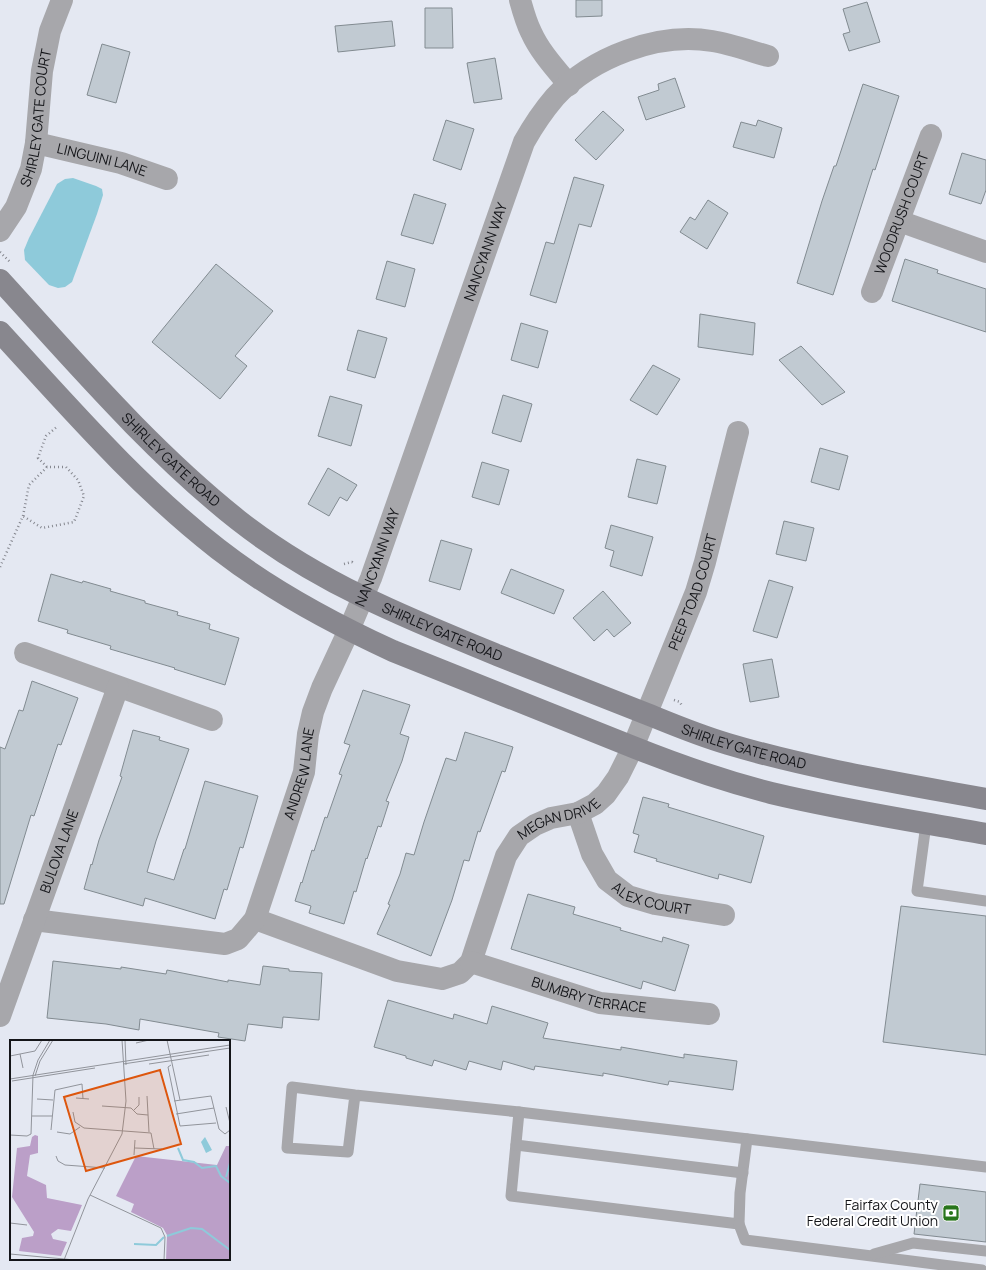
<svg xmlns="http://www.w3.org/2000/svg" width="986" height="1270" font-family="Manrope,sans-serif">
<rect width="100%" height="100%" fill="#e4e8f2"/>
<!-- water -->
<polygon fill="#8ecada" points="73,178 96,186 102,189 103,195 97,214 72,282 65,287 58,288 49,285 25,260 24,250 29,238 57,184 65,179"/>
<!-- building -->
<g fill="#c1cad2" stroke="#828b91">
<polygon points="576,0 602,0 602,16 576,17"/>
<polygon points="867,2 880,42 849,51 843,34 850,32 843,9"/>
<polygon points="425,8 452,8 453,48 425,48"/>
<polygon points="392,21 395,46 338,52 335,26"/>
<polygon points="102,44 130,52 116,103 87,95"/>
<polygon points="495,58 502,99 474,103 467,63"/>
<polygon points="675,78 685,107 646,120 638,97 659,90 658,84"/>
<polygon points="863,84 899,96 875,170 873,169 833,295 797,283 822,201 834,166 836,166"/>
<polygon points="603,111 624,130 596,160 575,140"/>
<polygon points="446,120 474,129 461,170 433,160"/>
<polygon points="758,120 782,128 774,158 733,147 741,122 756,126"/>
<polygon points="962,153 986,160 986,190 981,204 949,194"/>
<polygon points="574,177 604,185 591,227 579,224 556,303 530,295 546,242 554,244"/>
<polygon points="414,194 446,204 433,244 401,235"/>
<polygon points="708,200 728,213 707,249 680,232 690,217 695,220"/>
<polygon points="905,259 938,270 937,273 986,289 986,332 892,301"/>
<polygon points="387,261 415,269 405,307 376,299"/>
<polygon points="216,264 273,311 235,356 247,366 220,399 152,342"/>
<polygon points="700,314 755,323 753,355 698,347"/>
<polygon points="521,323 548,331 538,368 511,360"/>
<polygon points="358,330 387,338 375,378 347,370"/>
<polygon points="801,346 845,392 822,405 779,360"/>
<polygon points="653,365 680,379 657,415 630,400"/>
<polygon points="503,395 532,404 521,442 492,433"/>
<polygon points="330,396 362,405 351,446 318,436"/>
<polygon points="820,448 848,456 839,490 811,482"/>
<polygon points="637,459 666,466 657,504 628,497"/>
<polygon points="482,462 509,470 499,505 472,497"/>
<polygon points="328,468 357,485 347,501 340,497 329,516 308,504"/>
<polygon points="784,521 814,528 806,561 776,554"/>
<polygon points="611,525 653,537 642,576 610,566 614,551 605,548"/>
<polygon points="441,540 472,549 460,590 429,581"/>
<polygon points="511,569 564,590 554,614 501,593"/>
<polygon points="51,574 82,583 83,581 111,589 110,591 145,601 145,603 178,612 177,615 210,624 209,629 239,638 225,685 174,669 175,668 110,649 111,646 67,633 68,630 38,621"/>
<polygon points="769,580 793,587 777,638 753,631"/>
<polygon points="603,591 631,623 614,637 607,629 594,641 573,618"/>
<polygon points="772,659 779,697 750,702 743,664"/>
<polygon points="32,681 78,698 61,745 58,744 34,816 31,815 4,904 0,904 0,747 5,749 19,710 23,711"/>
<polygon points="363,690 410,705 400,734 409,737 402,761 386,801 389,802 381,827 378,826 367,859 366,858 356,892 354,891 344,924 309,913 311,906 295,901 301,882 302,883 312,850 314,851 325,817 327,818 342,775 339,774 350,745 344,743"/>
<polygon points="133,730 160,737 159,740 189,749 156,841 147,872 174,880 184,849 185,849 205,781 258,796 243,848 240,847 227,890 224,889 215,919 145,898 143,906 84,889 91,864 92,865 99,840 122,777 120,776"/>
<polygon points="465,732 513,747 505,772 502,771 480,832 478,831 469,861 464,860 452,900 431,956 377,934 390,905 388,904 400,874 406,853 414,855 424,822 446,758 456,761"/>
<polygon points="643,797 669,804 668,807 764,836 751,883 719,874 718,879 656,861 657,859 634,852 639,835 633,833"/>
<polygon points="528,894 575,907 573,914 621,928 620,930 662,942 663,937 689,945 675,991 643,981 641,989 511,949"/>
<polygon points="901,906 986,916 986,1055 883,1042"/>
<polygon points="53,961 121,969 121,967 166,974 167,970 228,982 228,980 260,985 263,966 289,969 289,971 322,973 319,1020 283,1017 282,1028 248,1024 245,1041 218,1037 219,1033 140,1019 139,1030 106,1024 47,1018"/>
<polygon points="388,1000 453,1019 454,1014 487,1024 492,1006 548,1023 543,1038 621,1050 621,1047 684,1058 684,1054 737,1061 733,1090 669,1081 668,1085 603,1073 603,1076 535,1066 534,1070 503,1061 501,1070 469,1061 466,1070 434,1060 432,1066 406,1058 406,1056 374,1047"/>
<polygon points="920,1184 986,1192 986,1242 914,1234"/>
</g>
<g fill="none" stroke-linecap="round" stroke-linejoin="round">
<!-- path -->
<g stroke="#868890" stroke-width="2.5" stroke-dasharray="1 3" stroke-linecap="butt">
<polyline points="0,252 10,262"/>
<polyline points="47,467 38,458 46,436 58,426"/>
<polyline points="344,564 352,562 354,564"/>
<polyline points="0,567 23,516 29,485 47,467 66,467 78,480 84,496 74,522 42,528 23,516"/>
<polyline points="674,700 680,702 682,706"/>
</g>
<!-- service -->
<g stroke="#a7a7ab" stroke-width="11">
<polyline points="926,824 917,891 986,901"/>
<polyline points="355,1095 348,1152 287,1148 292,1087 355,1095 519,1112 986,1167"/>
<polyline points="519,1112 511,1196 739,1224 740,1193 747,1139"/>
<polyline points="516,1145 743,1173"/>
<polyline points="739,1224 745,1240 982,1270"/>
<polyline points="874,1254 913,1243 986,1251"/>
</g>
<!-- minor -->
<g stroke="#a7a7ab" stroke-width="22">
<path d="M520 0C523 11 526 22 531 32 540 52 555 68 569 85"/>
<path id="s1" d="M36 143 121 163 167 179"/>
<polyline points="899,221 986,252"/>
<path id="s2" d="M0 231 16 207 31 169 36 143 42 71 50 31 62 0"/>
<path id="s3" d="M872 292 931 135"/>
<polyline points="25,653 212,720"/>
<path id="s4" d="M578 813 592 854 607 880 628 896 655 904 724 915"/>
<path id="s5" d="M255 919 397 971 442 979 460 973 471 962 506 856 519 836 535 825 551 818 578 813 595 804 606 794 618 777 633 747 696 592 705 562 738 432"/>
<path id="s6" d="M34 920 225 944 238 939 255 919 304 772 308 734 313 712 322 688 349 630 371 578 524 142C533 126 543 111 555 97 592 57 658 32 712 41 731 44 750 51 768 56"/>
<path id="s7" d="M471 962 600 1003 709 1014"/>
<path id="s8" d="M0 1016 118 687"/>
</g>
<!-- secondary -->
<g stroke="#88878e" stroke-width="22">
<path id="s9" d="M0 280C76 363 150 450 238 520 317 582 406 618 497 655 547 675 597 694 647 714 674 725 700 736 728 744 812 769 899 783 986 799"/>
<path d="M0 332C70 408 137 486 218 549 272 591 332 623 393 651L633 747C678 765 724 781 771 793 842 810 914 821 986 834"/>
</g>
</g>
<!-- icons -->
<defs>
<g id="bank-square" transform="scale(0.9)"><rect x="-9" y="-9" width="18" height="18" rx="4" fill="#28751b" stroke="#fff"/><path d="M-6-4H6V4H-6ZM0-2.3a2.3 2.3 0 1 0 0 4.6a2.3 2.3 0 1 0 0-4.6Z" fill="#fff"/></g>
</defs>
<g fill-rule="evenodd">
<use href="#bank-square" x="951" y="1213"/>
</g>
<g text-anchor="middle" stroke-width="4" stroke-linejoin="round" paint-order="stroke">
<!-- street labels -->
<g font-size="14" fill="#141519" stroke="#fff">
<text dy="5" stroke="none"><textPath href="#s2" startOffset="121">SHIRLEY GATE COURT</textPath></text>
<text dy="5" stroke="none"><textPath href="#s1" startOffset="68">LINGUINI LANE</textPath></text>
<text dy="5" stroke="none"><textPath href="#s3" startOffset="84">WOODRUSH COURT</textPath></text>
<text dy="5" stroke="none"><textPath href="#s6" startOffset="940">NANCYANN WAY</textPath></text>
<text dy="5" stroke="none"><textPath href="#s9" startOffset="248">SHIRLEY GATE ROAD</textPath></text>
<text dy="5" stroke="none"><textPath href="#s6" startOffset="616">NANCYANN WAY</textPath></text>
<text dy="5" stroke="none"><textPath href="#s5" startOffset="686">PEEP TOAD COURT</textPath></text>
<text dy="5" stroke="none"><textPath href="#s9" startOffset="572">SHIRLEY GATE ROAD</textPath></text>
<text dy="5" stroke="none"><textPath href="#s9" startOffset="895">SHIRLEY GATE ROAD</textPath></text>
<text dy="5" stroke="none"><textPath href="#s6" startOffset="385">ANDREW LANE</textPath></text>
<text dy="5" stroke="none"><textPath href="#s5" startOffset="411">MEGAN DRIVE</textPath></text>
<text dy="5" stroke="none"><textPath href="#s8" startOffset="175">BULOVA LANE</textPath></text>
<text dy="5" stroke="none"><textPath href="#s4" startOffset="123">ALEX COURT</textPath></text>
<text dy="5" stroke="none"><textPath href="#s7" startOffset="123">BUMBRY TERRACE</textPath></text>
</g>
<!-- poi labels -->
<g font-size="14" fill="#141519" stroke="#fff" text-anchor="end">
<text x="938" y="1210">Fairfax County<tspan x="938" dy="16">Federal Credit Union</tspan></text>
</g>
</g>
<!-- overview -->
<g transform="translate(10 1040)">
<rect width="220" height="220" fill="#e4e8f2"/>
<path d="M25 95 28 96V113L20 115 17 136 36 145 37 158 72 165 61 191 48 189 41 194 43 199 57 202 51 216 9 211 12 198 23 196 24 192 2 157 7 108 20 106 22 97ZM216 106H220V220H156L157 195 153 188 121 172 124 164 106 156 126 116 207 125Z" fill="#bb9fc8"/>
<path d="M195 97 202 110 196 113 191 102Z" fill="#8ecada"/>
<path fill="none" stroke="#8ecada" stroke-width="2" d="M168 108 173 120 184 122 192 128 206 126 211 136 220 143M216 137 220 123M157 196 181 188 192 189 220 210M124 204 146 205 154 197"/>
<path fill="none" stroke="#91949b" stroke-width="1" d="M115 0 116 25M157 0 170 60M126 3 139 0M10 14 13 28M0 16 25 11 32 0M113 24 220 8M139 24 199 15M161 25 158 27 170 86 206 83M25 36 30 21 43 0M0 39 220 5M2 41 85 28M137 56 139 92M66 58 79 59M27 59 43 60M164 61 201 56 209 89 215 94 220 90M92 66 121 68 127 74 138 75M216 67 220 83M124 70 129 65V57M63 72 65 82 74 88 141 93 144 109M166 74 204 68M22 76H42M41 90 45 50 72 44 73 59M47 92 60 94 70 87M0 95 17 96 21 94 23 35 28 20 40 0M125 108 152 109M124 115 125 100M46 116 48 121 55 125 95 128M80 155 151 188 155 197 154 220M0 183 17 185M0 214 65 220M54 220 78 159 112 94 116 61 112 0"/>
<path fill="#dd560d" fill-opacity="0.15" stroke="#dd560d" stroke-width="2" d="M150 30 171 104 76 131 54 57Z"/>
<rect width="220" height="220" fill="none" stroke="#141519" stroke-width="2"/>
</g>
</svg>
